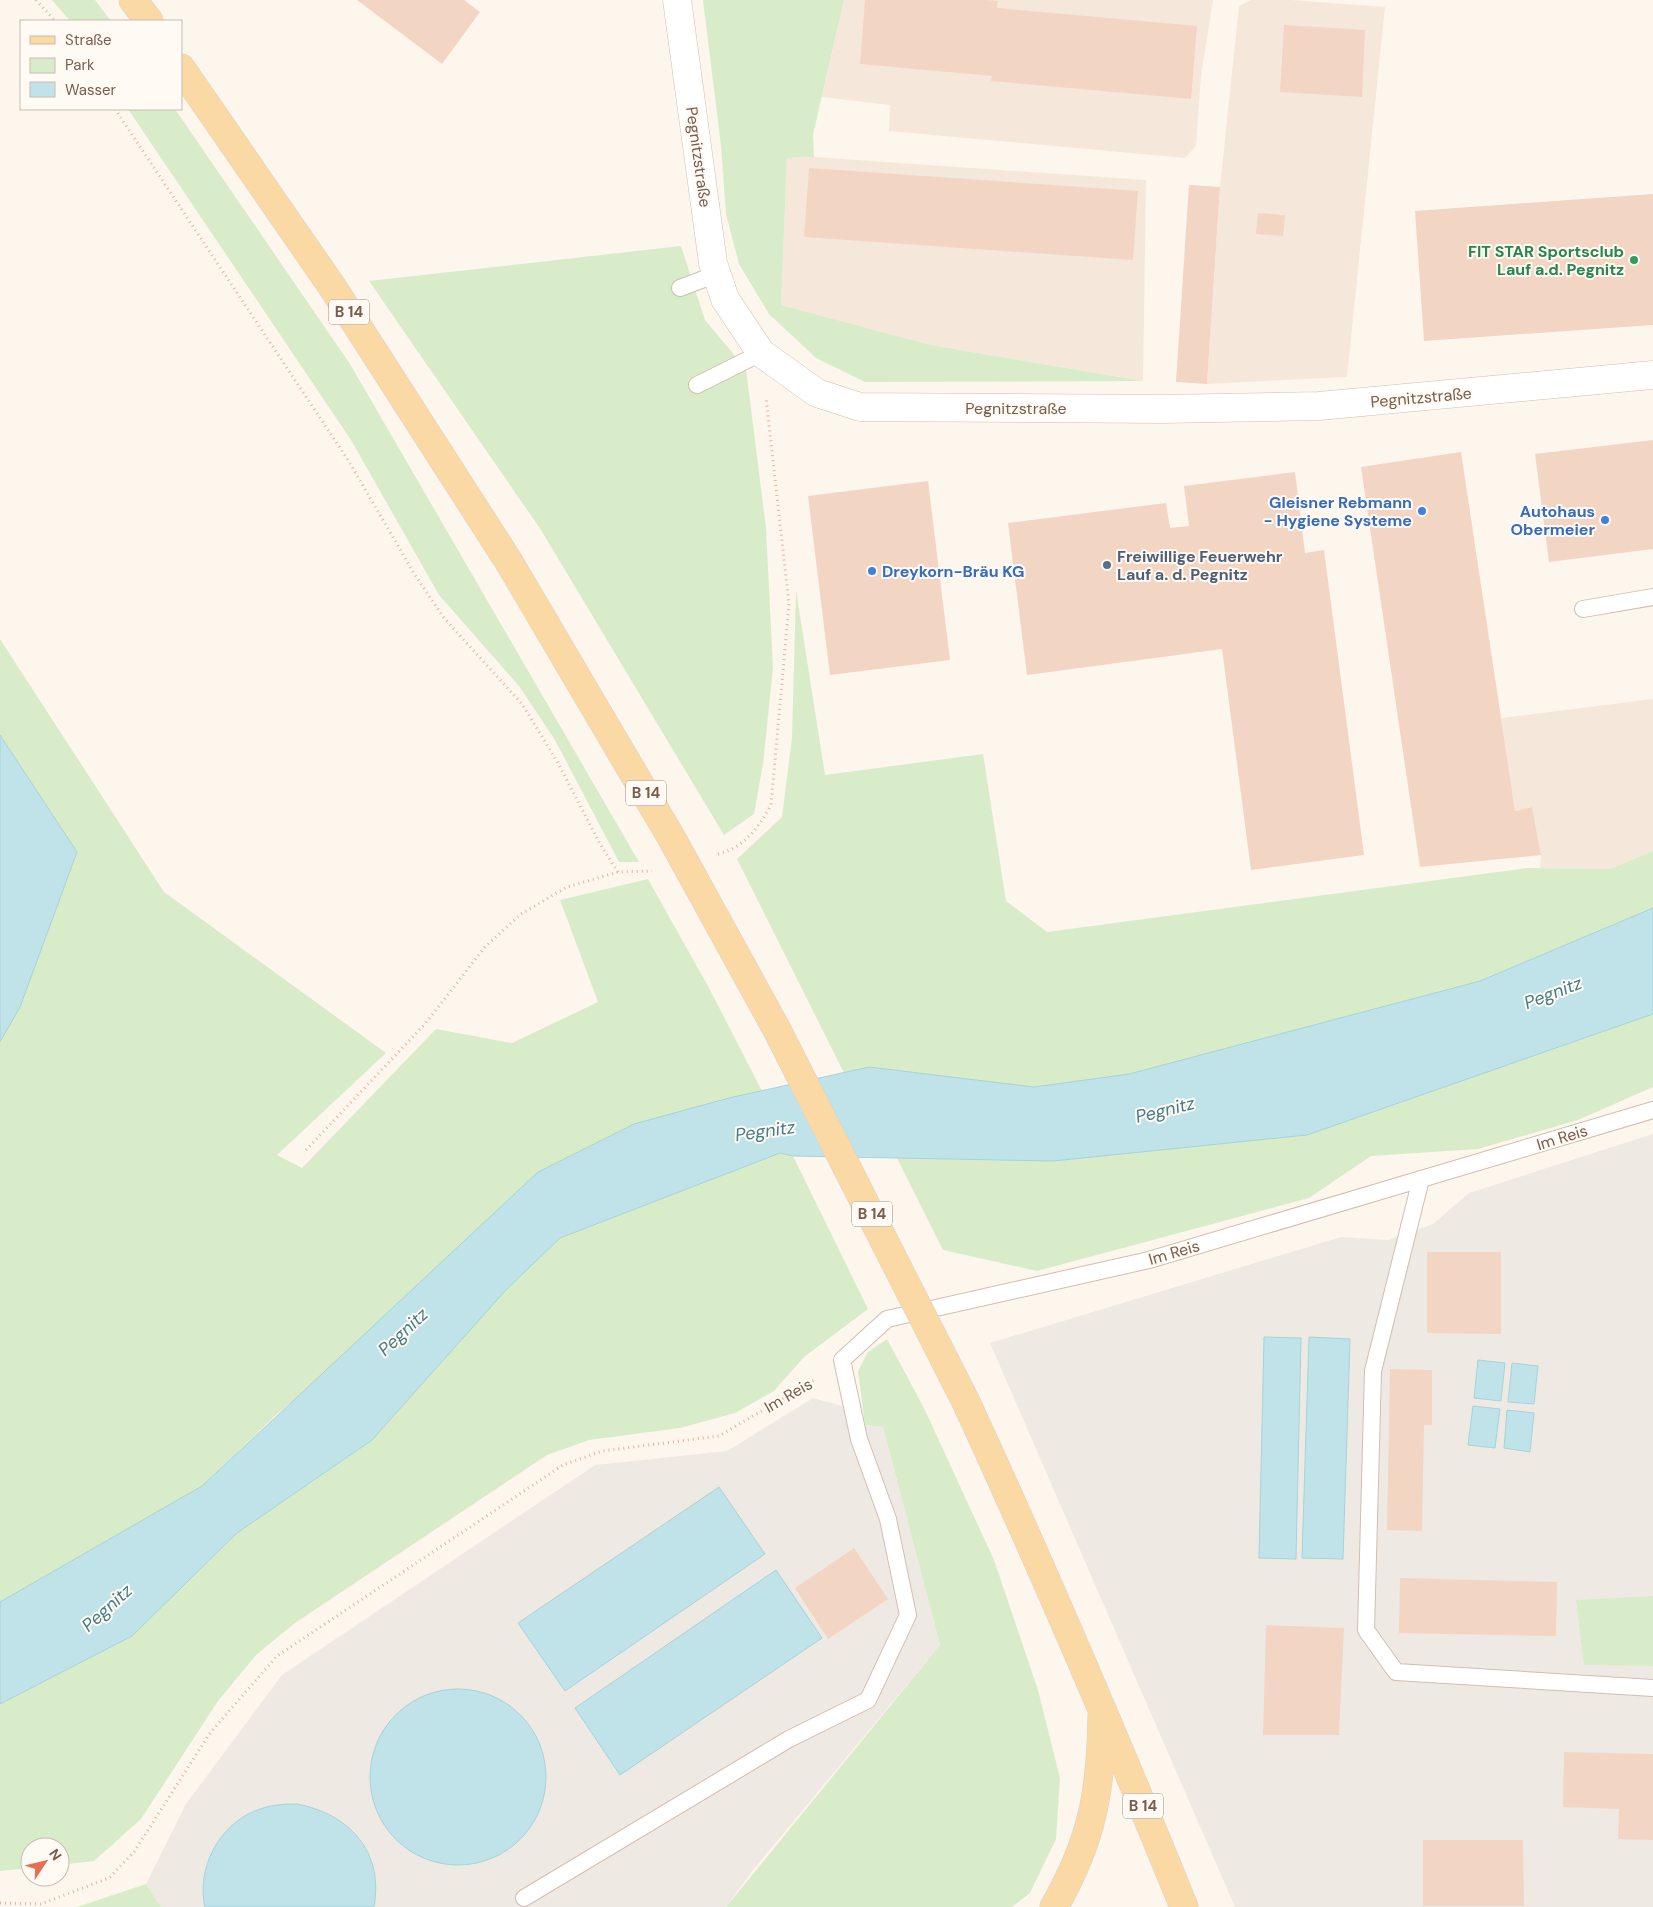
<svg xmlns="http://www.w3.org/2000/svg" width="1653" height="1907" font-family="'DM Sans',sans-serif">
<rect width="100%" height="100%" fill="#fdf6ec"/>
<!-- residential -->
<g fill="#f5e8da">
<polygon points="844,0 1213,0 1201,76 1196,146 1185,158 889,131 890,105 822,97"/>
<polygon points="1251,0 1291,0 1385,7 1347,377 1207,384 1220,187 1239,6"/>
<polygon points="814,157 1146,180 1143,381 931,345 781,305 787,158"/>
<polygon points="1653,699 1653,851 1610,869 1540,868 1541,855 1532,807 1515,811 1501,718"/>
</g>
<!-- industrial -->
<g fill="#efe9e4">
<polygon points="1653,1134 1653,1907 1235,1907 990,1343 1341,1237 1388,1240 1433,1224 1469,1193"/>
<polygon points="813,1398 846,1407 850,1424 883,1427 940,1645 753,1870 726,1907 161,1907 146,1884 186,1804 282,1675 595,1465 727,1451"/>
</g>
<!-- green -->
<g fill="#d8ecc9">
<polygon points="52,0 95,0 111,21 70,21"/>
<polygon points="703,0 844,0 813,135 814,157 787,158 781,305 931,345 1143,381 865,382 816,358 769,314 739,264 726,214 721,146"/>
<polygon points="128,109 175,109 350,364 639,862 619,862 555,740 519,686 439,595 351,440"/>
<polygon points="681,246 705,320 746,369 766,528 773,668 763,764 754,814 724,835 541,530 369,281"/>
<polygon points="796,590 825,775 983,754 1006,901 1047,932 1528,868 1610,869 1653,851 1653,908 1480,981 1129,1074 1034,1087 869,1067 844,1073 737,859 782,817 792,738"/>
<polygon points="0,639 164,892 386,1053 277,1155 302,1168 436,1029 512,1043 598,1002 560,900 648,879 709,988 762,1091 634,1124 277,1414 202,1486 0,1602 0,1042 20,1007 77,852 0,735"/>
<polygon points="1653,1014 1653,1087 1578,1120 1478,1149 1371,1156 1309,1198 1037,1271 943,1250 896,1156 1053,1161 1539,1053"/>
<polygon points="780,1153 793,1156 868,1309 804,1357 774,1391 735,1413 680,1428 589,1440 547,1455 295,1623 256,1655 218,1701 141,1819 94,1861 60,1865 60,1847 30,1847 30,1868 0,1871 0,1704 132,1636 237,1533 372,1440 505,1291 560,1238"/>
<polygon points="887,1339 924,1408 994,1560 1038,1690 1060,1778 1056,1839 1030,1893 1012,1907 726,1907 940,1645 883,1427 865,1425 858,1371 868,1352"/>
<polygon points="1653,1596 1653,1666 1584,1665 1576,1600"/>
<polygon points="146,1884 161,1907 77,1907"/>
</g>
<!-- water -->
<g fill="#bfe3e8" stroke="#a5d3da">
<polygon points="0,735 77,852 20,1007 0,1042"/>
<polygon points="1653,908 1653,1014 1307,1135 1053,1161 793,1156 780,1153 560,1238 505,1291 372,1440 237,1533 132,1636 0,1704 0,1602 202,1486 538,1172 634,1124 729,1098 869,1067 1034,1087 1129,1074 1480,981"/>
<polygon points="1264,1337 1301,1338 1296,1559 1259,1558"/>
<polygon points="1309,1337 1350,1339 1343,1559 1302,1558"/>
<polygon points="1478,1360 1505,1363 1501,1401 1474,1398"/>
<polygon points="1512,1363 1538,1366 1534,1404 1508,1402"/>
<polygon points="1473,1406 1500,1409 1495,1448 1468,1445"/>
<polygon points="1507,1410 1534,1413 1530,1452 1504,1448"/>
<polygon points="719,1487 765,1554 565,1691 518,1623"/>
<polygon points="776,1570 822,1638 620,1775 575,1708"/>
<circle cx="458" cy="1777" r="88"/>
<path d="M297 1804C349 1814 384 1851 374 1907H205C196 1869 219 1825 255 1811 269 1805 282 1804 297 1804Z"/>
</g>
<!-- building -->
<g fill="#f3d5c3">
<polygon points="357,0 464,0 480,12 442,64"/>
<polygon points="865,0 986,0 998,1 997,8 1197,26 1191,99 991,81 992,76 860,64"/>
<polygon points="1284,25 1365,30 1362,97 1280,92"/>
<polygon points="809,168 1138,191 1133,260 804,237"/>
<polygon points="1189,185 1220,187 1207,384 1176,382"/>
<polygon points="1653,194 1653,325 1424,341 1415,211"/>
<polygon points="1258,213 1285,215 1283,236 1256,234"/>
<polygon points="1653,440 1653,549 1549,562 1535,454"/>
<polygon points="1461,452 1515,811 1532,807 1541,855 1420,867 1361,467"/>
<polygon points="1295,472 1305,553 1324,550 1364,855 1251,870 1222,649 1027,675 1008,523 1166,503 1170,528 1189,526 1184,486"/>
<polygon points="928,481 950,660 830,675 808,496"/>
<polygon points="1427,1252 1501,1252 1501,1334 1427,1333"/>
<polygon points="1390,1369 1432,1370 1432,1425 1424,1425 1422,1531 1387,1530"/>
<polygon points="854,1548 888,1599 828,1639 795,1588"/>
<polygon points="1400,1578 1557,1582 1556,1636 1399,1633"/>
<polygon points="1266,1625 1344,1628 1339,1735 1263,1735"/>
<polygon points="1564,1752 1653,1754 1653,1840 1618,1839 1619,1809 1563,1807"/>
<polygon points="1423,1840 1523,1840 1524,1906 1423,1906"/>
</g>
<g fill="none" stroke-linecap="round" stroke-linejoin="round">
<!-- lane casing -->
<g stroke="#d1beb0" stroke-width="18">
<g id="lane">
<polyline points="680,288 717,274"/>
<polyline points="697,385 761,353"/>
<polyline points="1583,609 1653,597"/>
<polyline points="1421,1179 1373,1371 1366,1630 1396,1672 1653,1688"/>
<polyline points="524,1898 789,1739 868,1700 908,1615 888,1519 859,1439 842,1360 887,1319 1149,1260 1653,1110"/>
</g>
</g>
<!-- street casing -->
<g stroke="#d1beb0" stroke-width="29">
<polyline id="street" points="677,0 713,263 725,299 761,353 817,393 860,407 1162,409 1319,406 1653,375"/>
</g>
<!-- primary casing -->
<g stroke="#dad1cd" stroke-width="29">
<g id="primary">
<polyline points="133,0 149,21"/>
<polyline points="181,68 333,288 509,562"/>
<path d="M966 1402C1043 1569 1115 1737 1184 1907"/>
<path d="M1054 1907C1092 1841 1101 1792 1102 1717"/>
</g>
</g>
<!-- path -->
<g stroke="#d9b8a5" stroke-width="3" stroke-dasharray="1 4" stroke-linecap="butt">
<polyline points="36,0 55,21"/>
<polyline points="115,109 348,460 415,575 444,618 522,704 558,763 600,844 618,872"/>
<path d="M718 854C745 847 758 828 771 805L789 604 766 398"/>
<polyline points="306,1150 425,1024 485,947 521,914 567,887 618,872 652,871"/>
<polyline points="0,1903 41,1904 109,1878 134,1852 210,1733 277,1656 563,1465 602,1451 719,1436 816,1379"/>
</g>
<!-- lane -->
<use href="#lane" stroke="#fff" stroke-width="16"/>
<!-- street -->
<use href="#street" stroke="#fff" stroke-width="28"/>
<!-- primary -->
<use href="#primary" stroke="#fbd9a5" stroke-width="28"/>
<!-- primary-bridge casing -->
<g stroke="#dad1cd" stroke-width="29" stroke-linecap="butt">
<polyline id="primary-bridge" points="509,562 671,837 776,1028 966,1402"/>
</g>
<!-- primary-bridge -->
<use href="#primary-bridge" stroke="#fbd9a5" stroke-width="28"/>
</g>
<!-- markers -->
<circle fill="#2e9e5b" stroke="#fffaf3" stroke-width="2" cx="1634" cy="260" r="5"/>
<g fill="#3f7fe0" stroke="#fffaf3" stroke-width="2">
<circle cx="1422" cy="511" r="5"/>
<circle cx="1605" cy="520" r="5"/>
<circle cx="872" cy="571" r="5"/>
</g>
<circle fill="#5c6f8a" stroke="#fffaf3" stroke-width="2" cx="1107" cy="565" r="5"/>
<g text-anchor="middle" stroke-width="4" stroke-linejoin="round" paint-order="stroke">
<!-- shield labels -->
<g fill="#fffaf3" stroke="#a28b7f" stroke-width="1">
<rect x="329" y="299.5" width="40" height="25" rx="4"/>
<rect x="626" y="780.5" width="40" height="25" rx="4"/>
<rect x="852" y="1201.5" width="40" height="25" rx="4"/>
<rect x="1123" y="1793.5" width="40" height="25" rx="4"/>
</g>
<g font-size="15" font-weight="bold" fill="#7a5c4d">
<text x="349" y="317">B 14</text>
<text x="646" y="798">B 14</text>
<text x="872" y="1219">B 14</text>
<text x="1143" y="1811">B 14</text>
</g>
<!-- street labels -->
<g font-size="16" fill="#7a5c4d" stroke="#fffaf3">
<text transform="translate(699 157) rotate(82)" y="6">Pegnitzstraße</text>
<text transform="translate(1421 397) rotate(-5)" y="6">Pegnitzstraße</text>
<text x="1016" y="414">Pegnitzstraße</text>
<text transform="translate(1562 1137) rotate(-17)" y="6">Im Reis</text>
<text transform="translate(1174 1252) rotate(-16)" y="6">Im Reis</text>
<text transform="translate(788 1395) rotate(-30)" y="6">Im Reis</text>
</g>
<!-- leisure labels -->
<g font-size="16" font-weight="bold" fill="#27864d" stroke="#fffaf3" text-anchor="end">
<text x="1624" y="257">FIT STAR Sportsclub<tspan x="1624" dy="18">Lauf a.d. Pegnitz</tspan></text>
</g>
<!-- shop labels -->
<g font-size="16" font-weight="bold" fill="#366cbe" stroke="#fffaf3" text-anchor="end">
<text x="1412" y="508">Gleisner Rebmann<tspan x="1412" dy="18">- Hygiene Systeme</tspan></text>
<text x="1595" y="517">Autohaus<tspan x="1595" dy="18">Obermeier</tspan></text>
<text x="882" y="577" text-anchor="start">Dreykorn-Bräu KG</text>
</g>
<!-- service labels -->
<g font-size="16" font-weight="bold" fill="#4e5e75" stroke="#fffaf3" text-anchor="start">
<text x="1117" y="562">Freiwillige Feuerwehr<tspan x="1117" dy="18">Lauf a. d. Pegnitz</tspan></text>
</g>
<!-- water labels -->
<g font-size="18" font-style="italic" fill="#437c86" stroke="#fffaf3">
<text transform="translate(1553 993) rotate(-21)" y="6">Pegnitz</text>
<text transform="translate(1165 1110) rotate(-14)" y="6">Pegnitz</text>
<text transform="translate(765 1131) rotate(-8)" y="6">Pegnitz</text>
<text transform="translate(403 1332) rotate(-43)" y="6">Pegnitz</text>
<text transform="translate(107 1608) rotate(-42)" y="6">Pegnitz</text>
</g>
</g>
<!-- legend -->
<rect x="20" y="20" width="162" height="90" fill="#fffaf3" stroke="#cabbb1"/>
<rect x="30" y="36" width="25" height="8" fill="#fbd9a5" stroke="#cabbb1"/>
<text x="65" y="45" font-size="15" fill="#7a5c4d">Straße</text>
<rect x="30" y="58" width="25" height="15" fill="#d8ecc9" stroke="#cabbb1"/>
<text x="65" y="70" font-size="15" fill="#7a5c4d">Park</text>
<rect x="30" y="82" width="25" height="15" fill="#bfe3e8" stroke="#cabbb1"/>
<text x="65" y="95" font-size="15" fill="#7a5c4d">Wasser</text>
<!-- north arrow -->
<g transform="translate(45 1862) rotate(55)"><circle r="24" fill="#fffaf3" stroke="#cabbb1"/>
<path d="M0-4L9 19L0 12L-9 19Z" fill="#e76f51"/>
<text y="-8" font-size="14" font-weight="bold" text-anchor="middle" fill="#7a5c4d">N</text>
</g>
</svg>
